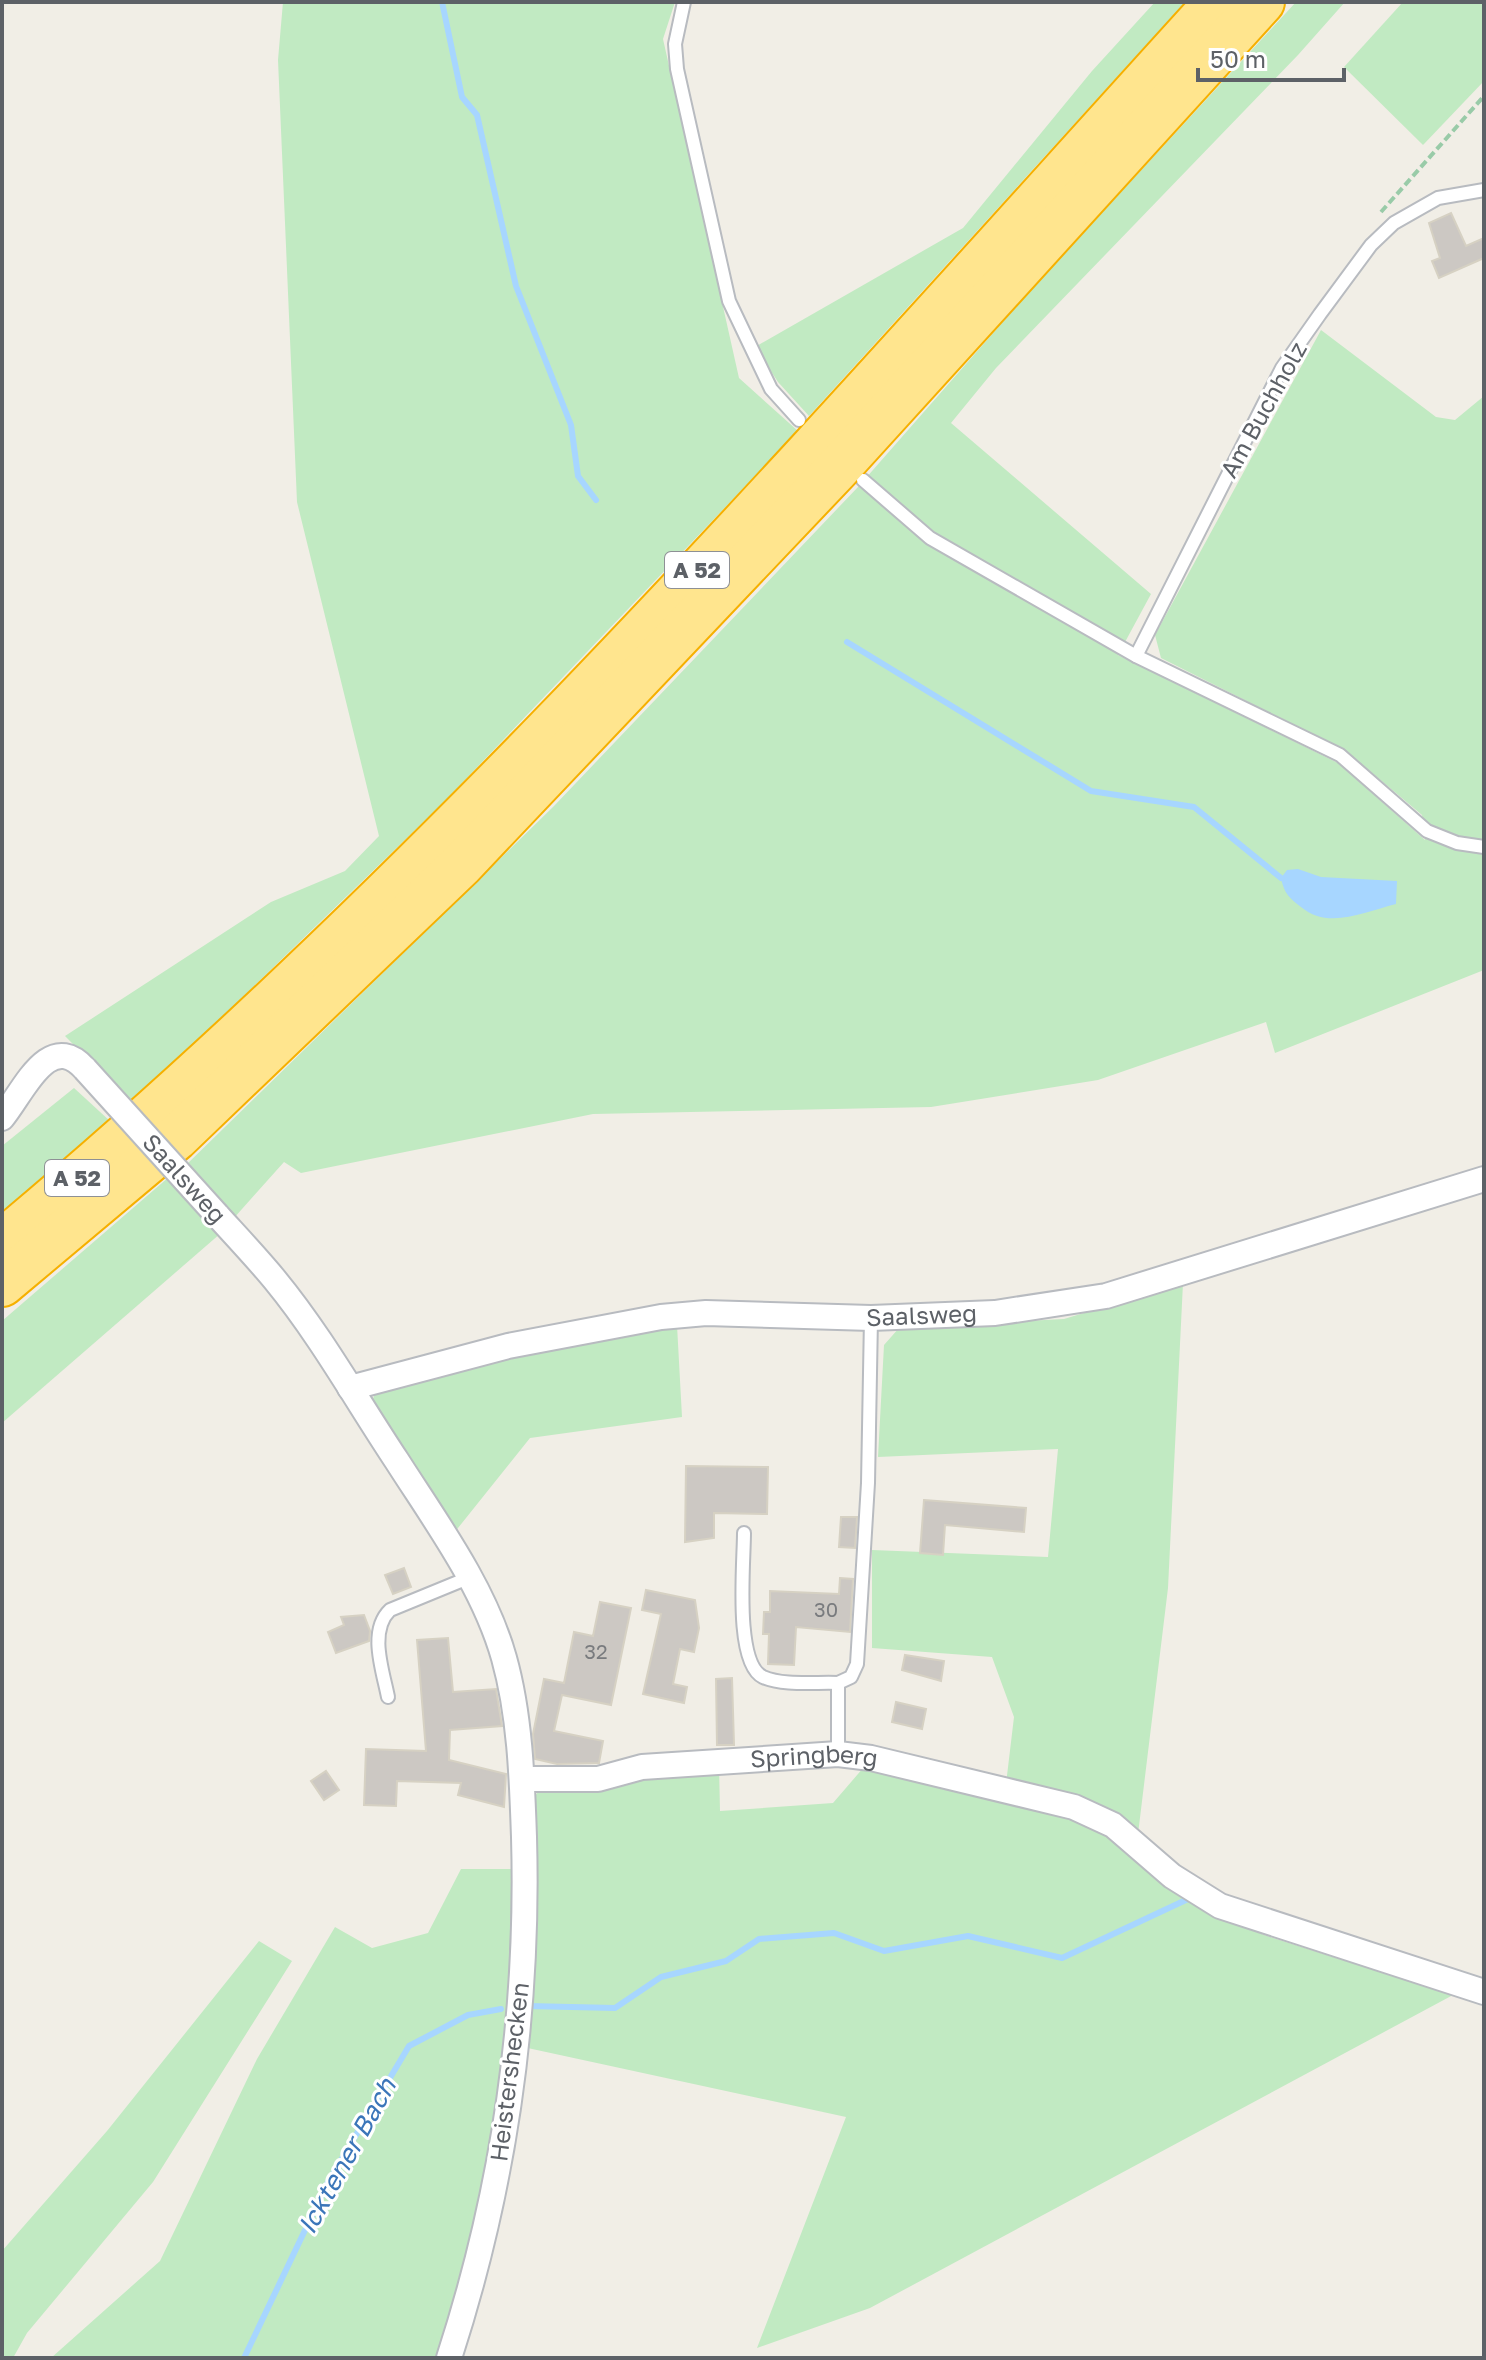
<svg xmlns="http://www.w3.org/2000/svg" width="1486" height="2360" font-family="'Golos Text',sans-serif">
<rect width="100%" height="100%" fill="#f1eee6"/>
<!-- green -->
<g fill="#c1eac2">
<polygon points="283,2 675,2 663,39 739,378 798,431 442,804 132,1104 65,1036 271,902 345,871 379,836 297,502 278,60"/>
<polygon points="1155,2 1185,2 809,416 778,382 755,347 963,228 1092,71"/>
<polygon points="1296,2 1345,2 1298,55 996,368 951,423 1151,594 1118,655 1338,763 1425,840 1422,815 1346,751 1161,658 1155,635 1321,330 1436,417 1455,420 1484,396 1484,970 1275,1053 1266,1022 1098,1080 931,1107 593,1114 301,1173 284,1162 234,1218 185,1166 554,806 858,487 1031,290"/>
<polygon points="1403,2 1484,2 1484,81 1423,145 1344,67"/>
<polygon points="74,1088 111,1122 2,1213 2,1146"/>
<polygon points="169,1177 221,1233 2,1423 2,1321"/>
<polygon points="1183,1283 1168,1588 1138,1834 1006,1784 1014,1717 992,1657 872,1648 872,1550 1048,1557 1058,1449 878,1457 884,1345 899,1328 1064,1319"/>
<polygon points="677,1325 682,1417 530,1438 454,1533 371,1405 375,1393 504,1357"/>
<polygon points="719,1765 720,1811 833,1803 864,1767 1090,1820 1218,1912 1264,1935 1453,1995 870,2308 757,2348 846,2117 523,2047 531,1800 541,1789"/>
<polygon points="461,1869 521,1869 493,2153 440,2358 51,2358 160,2261 257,2059 335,1927 372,1948 428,1933"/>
<polygon points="259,1941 292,1961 153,2182 27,2333 13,2358 2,2358 2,2251 107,2131"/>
</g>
<!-- water -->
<path fill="#a7d6ff" d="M1298 869 1321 877 1397 881 1396 904C1364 912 1328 930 1301 907 1289 898 1284 893 1281 878L1287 870Z"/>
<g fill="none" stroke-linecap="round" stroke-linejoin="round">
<!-- stream -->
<g stroke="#a7d6ff" stroke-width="6">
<polyline points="442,2 462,97 477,115 516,286 571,425 578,476 596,500"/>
<polyline points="847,642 1091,791 1194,807 1281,878"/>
<polyline points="527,2006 615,2008 661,1977 726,1961 759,1939 834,1933 884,1951 968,1936 1062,1958 1188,1899"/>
<polyline points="244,2358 328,2182 409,2046 468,2015 501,2009"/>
</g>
</g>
<!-- building -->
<g fill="#ccc8c3" stroke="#d6d1c3" stroke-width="2">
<polygon points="1451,213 1466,246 1484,238 1484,258 1439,278 1432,261 1440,258 1429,223"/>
<polygon points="686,1466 768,1467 767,1514 714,1513 714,1538 685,1542"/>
<polygon points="924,1500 1026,1508 1024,1532 945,1525 943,1555 920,1553"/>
<polygon points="841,1517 857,1517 855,1548 839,1547"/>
<polygon points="404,1568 411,1587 393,1594 385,1575"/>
<polygon points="840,1578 853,1579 850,1632 796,1627 794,1665 768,1664 769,1634 763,1634 764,1612 770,1612 770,1591 839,1594"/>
<polygon points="646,1590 695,1600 699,1628 694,1652 680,1649 673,1684 687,1687 684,1703 643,1694 661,1614 642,1610"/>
<polygon points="600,1602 631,1608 611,1705 562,1695 554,1731 603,1741 599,1763 557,1764 535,1759 533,1734 544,1679 564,1683 574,1632 593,1636"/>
<polygon points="364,1615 370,1631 369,1641 336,1653 328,1632 344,1625 341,1617"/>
<polygon points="448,1638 453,1692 496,1689 502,1726 450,1730 449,1760 506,1774 504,1807 458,1795 461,1783 397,1781 396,1806 364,1805 366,1749 426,1751 417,1640"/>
<polygon points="905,1655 944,1661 941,1681 902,1670"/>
<polygon points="732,1678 734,1745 717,1745 716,1679"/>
<polygon points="896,1702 926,1709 922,1729 892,1722"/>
<polygon points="326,1771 339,1790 324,1800 311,1781"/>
</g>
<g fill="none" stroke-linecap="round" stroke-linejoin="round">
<!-- lane casing -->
<g stroke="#b8bbc0" stroke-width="16">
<g id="lane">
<polyline points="684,2 675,44 677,69 729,301 771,389 799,420"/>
<polyline points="863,480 930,538 1136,656 1340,755 1427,831 1457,843 1484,847"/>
<polyline points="1136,656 1282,368 1320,314 1371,245 1394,223 1438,198 1484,190"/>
<path d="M744 1533C744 1563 734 1663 763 1677 783 1686 816 1682 838 1683"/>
<path d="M388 1697C383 1671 368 1631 390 1610L468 1578"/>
<polyline points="838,1754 838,1683 851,1677 857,1664 868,1483 871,1318"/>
</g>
</g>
<!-- street casing -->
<g stroke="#b8bbc0" stroke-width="28">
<g id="street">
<path d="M2 1118C24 1091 49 1029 85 1069"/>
<path d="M217 1215C237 1237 257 1258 275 1280 321 1336 357 1401 397 1461 436 1522 484 1587 504 1658 520 1715 522 1778 524 1837 529 2014 504 2189 449 2358"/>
<path id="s1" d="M350 1388 508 1346 661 1317 706 1313 871 1318 995 1313 1106 1296 1484 1179"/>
<path id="s2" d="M522 1779H598L642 1767 838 1754 871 1758 1074 1807 1113 1825 1172 1876 1220 1906 1484 1992"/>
</g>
</g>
<!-- highway casing -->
<g stroke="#f6b000" stroke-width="48">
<g id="highway">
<path d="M2 1242C447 871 828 430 1217 2"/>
<polyline points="2,1284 176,1138 461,865 837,469 1262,2"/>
</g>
</g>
<!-- path -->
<polyline stroke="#99cba8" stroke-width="4" stroke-dasharray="8 4" stroke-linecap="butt" points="1381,212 1484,96"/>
<!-- lane -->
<use href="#lane" stroke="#fff" stroke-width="12"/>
<!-- street -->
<use href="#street" stroke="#fff" stroke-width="24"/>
<!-- highway -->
<use href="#highway" stroke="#ffe58e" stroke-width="44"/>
<!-- street-bridge casing -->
<g stroke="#b8bbc0" stroke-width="28" stroke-linecap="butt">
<polyline id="street-bridge" points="85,1069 217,1215"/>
</g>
<!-- street-bridge -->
<use href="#street-bridge" stroke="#fff" stroke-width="24"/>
</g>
<g text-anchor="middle" stroke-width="6" stroke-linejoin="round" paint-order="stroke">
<!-- number labels -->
<g font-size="20" fill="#797b7e">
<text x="826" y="1617">30</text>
<text x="596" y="1659">32</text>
</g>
<!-- shield labels -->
<g fill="#fff" stroke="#8e9095" stroke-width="2">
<rect x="665" y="552" width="64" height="36" rx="6"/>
<rect x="45" y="1160" width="64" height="36" rx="6"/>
</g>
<g font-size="22" font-weight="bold" fill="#5d6167">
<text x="697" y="578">A 52</text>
<text x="77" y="1186">A 52</text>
</g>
<!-- street labels -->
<g font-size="24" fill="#5d6167" stroke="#fff">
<text transform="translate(1264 410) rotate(-61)" y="8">Am Buchholz</text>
<text transform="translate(184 1179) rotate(48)" y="8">Saalsweg</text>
<text dy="8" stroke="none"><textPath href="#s1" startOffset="580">Saalsweg</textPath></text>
<text dy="8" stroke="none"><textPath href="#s2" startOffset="294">Springberg</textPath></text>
<text transform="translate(510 2072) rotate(-83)" y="8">Heistershecken</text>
</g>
<!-- water labels -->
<g font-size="26" font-style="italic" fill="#3b76b9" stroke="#fff">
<text transform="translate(347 2156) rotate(-61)" y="9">Icktener Bach</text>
</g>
</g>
<!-- border -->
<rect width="1486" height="2360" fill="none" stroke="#5d6167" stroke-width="8"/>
<!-- scale -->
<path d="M1198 68v12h146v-12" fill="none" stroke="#5d6167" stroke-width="4"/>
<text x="1210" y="68" font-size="24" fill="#5d6167" stroke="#ffffff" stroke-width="6" paint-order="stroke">50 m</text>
</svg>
